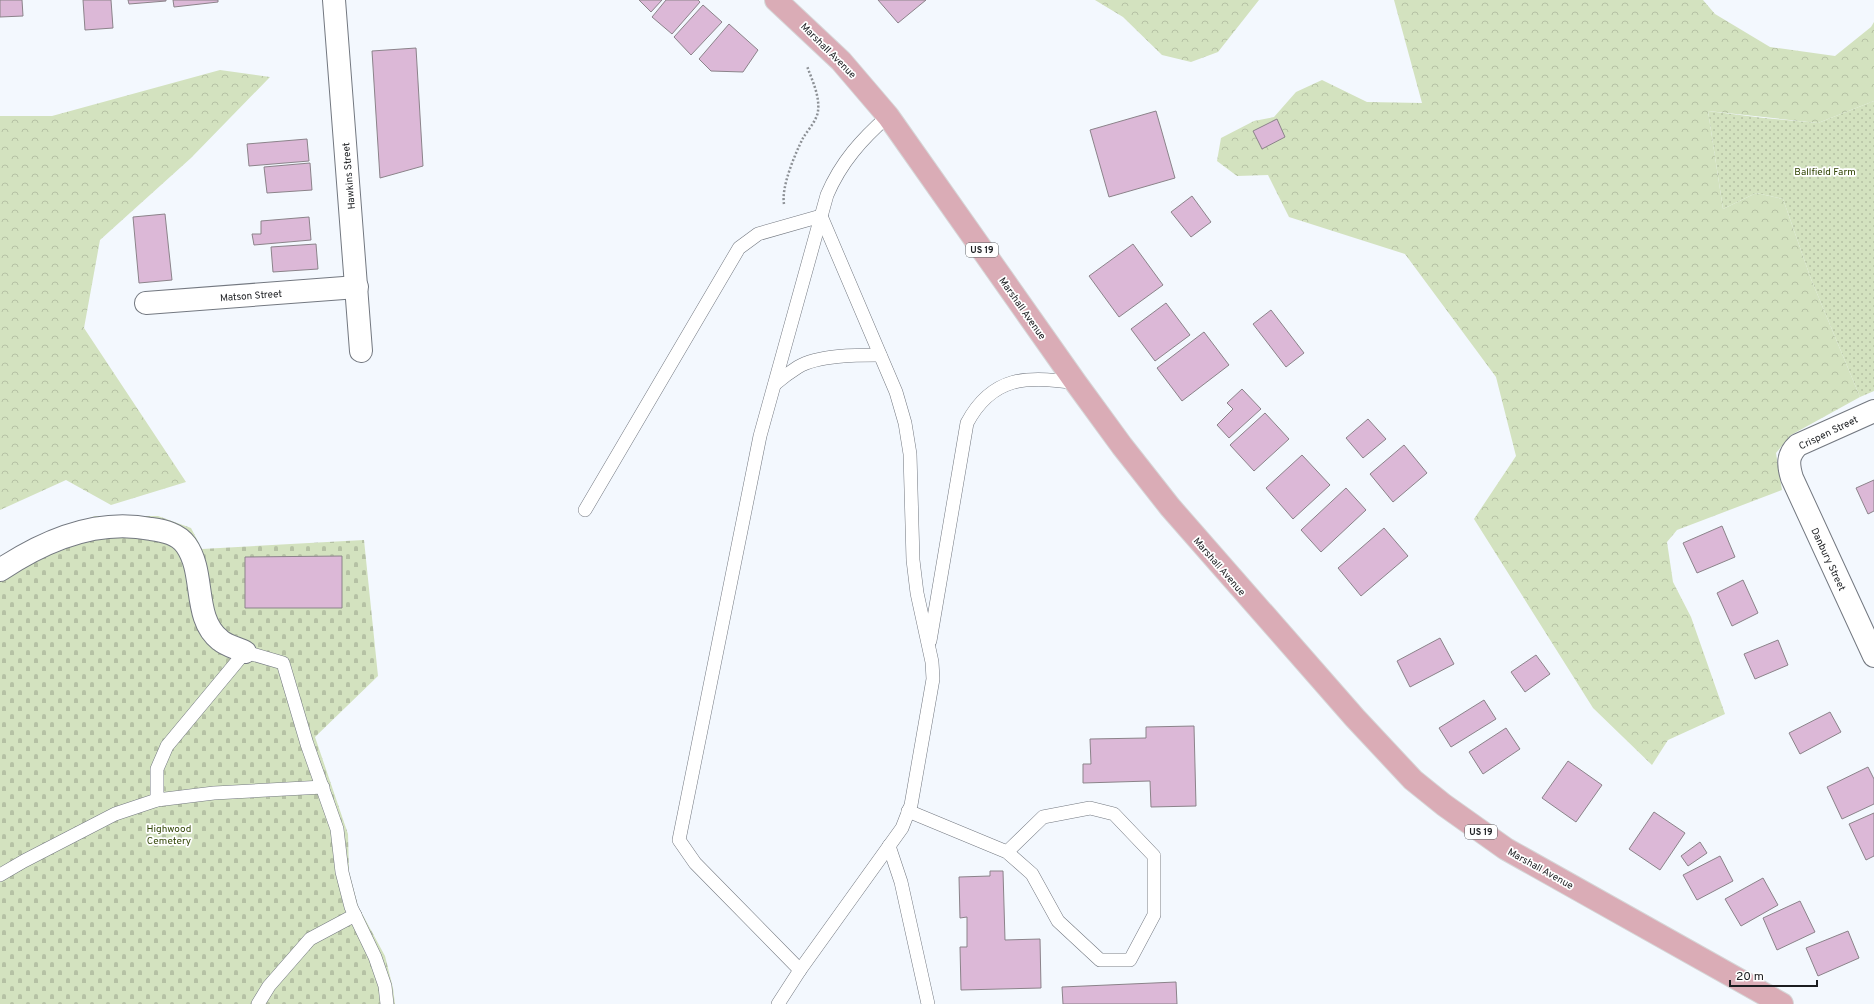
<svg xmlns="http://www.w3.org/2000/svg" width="1874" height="1004" font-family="Overpass,sans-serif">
<defs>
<pattern id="green-dots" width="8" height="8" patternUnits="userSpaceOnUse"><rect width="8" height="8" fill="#d3e2bf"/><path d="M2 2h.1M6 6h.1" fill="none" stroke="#b5c1a4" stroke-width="1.8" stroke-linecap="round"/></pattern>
<pattern id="forest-crowns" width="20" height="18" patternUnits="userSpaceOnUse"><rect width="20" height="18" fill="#d3e2bf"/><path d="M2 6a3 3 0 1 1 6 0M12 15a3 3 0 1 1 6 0" fill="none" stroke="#b5c1a4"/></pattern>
<pattern id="cemetery-stones" width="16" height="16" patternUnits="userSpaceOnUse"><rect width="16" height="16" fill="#d3e2bf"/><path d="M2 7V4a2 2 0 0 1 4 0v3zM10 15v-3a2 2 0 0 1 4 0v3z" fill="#b5c1a4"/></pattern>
</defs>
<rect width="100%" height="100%" fill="#f3f8fe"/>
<!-- green -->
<polygon fill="url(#green-dots)" points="1874,101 1874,391 1860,397 1811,279 1783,199 1756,193 1723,209 1708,111 1764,118 1818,123"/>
<!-- forest -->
<g fill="url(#forest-crowns)">
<polygon points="1095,0 1259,0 1218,52 1191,62 1162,55 1123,17"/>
<polygon points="1394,0 1703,0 1715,14 1770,47 1835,56 1871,27 1874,22 1874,101 1818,123 1708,111 1723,209 1756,193 1783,199 1811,279 1860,397 1791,435 1776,453 1782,490 1677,530 1667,542 1673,582 1691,617 1725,714 1668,740 1652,765 1593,708 1474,519 1516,456 1496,377 1405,254 1289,217 1268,175 1237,176 1217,161 1221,138 1254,121 1274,117 1296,92 1322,80 1367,102 1422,103"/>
<polygon points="220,70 270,77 191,158 100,240 84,328 186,482 111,505 66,480 0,510 0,116 52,116"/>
</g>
<!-- cemetery -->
<polygon fill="url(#cemetery-stones)" points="95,516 158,516 191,528 202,549 364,540 378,676 315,737 348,834 349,872 358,906 385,956 393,988 395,1004 0,1004 0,559 48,533"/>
<!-- building -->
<g fill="#dcb8d7" stroke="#8b838a">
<polygon points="0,0 22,0 23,16 0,17"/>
<polygon points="83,0 111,0 113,28 85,30"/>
<polygon points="128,0 166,0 166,1 129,4"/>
<polygon points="173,0 218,0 218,2 174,7"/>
<polygon points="639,0 662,0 651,12"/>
<polygon points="666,0 698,0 700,2 672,34 652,17"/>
<polygon points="878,0 926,0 898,23"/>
<polygon points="703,5 722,22 691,55 674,37"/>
<polygon points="729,24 758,50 743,72 711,71 699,59"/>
<polygon points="416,48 423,166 380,178 372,51"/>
<polygon points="1156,111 1175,178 1109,197 1090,130"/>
<polygon points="1277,119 1285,137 1262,149 1253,131"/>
<polygon points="307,139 309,161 249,166 247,144"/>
<polygon points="310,163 312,190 267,193 264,167"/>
<polygon points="1192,196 1211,222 1191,237 1171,212"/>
<polygon points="165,214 172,280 139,283 133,217"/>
<polygon points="309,217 311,240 254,245 252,234 261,234 261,221"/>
<polygon points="316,244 318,269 273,272 271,247"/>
<polygon points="1133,244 1163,285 1119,317 1089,276"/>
<polygon points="1166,303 1190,335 1155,361 1131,329"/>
<polygon points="1271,310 1304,353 1286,367 1253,324"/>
<polygon points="1204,332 1229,365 1182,401 1157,368"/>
<polygon points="1242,389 1261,409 1229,438 1217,425 1233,409 1227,403"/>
<polygon points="1265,413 1289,439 1254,471 1230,445"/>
<polygon points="1368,419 1386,439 1363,458 1346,438"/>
<polygon points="1404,445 1427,473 1393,502 1370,474"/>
<polygon points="1302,455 1330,485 1293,519 1266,488"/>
<polygon points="1874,480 1874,511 1868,514 1856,488"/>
<polygon points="1346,488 1366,510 1321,552 1301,530"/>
<polygon points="1722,526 1735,557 1697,573 1683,543"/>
<polygon points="1384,528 1408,556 1361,596 1338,568"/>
<polygon points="342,556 342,608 245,608 245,557"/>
<polygon points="1743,580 1758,613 1732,626 1717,593"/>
<polygon points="1440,638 1454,664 1410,687 1397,661"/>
<polygon points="1778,640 1788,665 1755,679 1744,654"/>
<polygon points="1536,655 1550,674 1525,692 1511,672"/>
<polygon points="1484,700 1496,719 1451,747 1439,728"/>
<polygon points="1830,712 1841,732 1800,754 1789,733"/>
<polygon points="1194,726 1196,806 1151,807 1150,781 1083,783 1083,764 1091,764 1090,739 1146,738 1146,727"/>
<polygon points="1506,728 1520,749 1483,774 1469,752"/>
<polygon points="1568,761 1602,785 1576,822 1542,798"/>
<polygon points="1868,767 1874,779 1874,804 1842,819 1827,787"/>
<polygon points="1654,812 1685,833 1660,870 1629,849"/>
<polygon points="1874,813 1874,856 1866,860 1849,824"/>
<polygon points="1700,842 1707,853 1688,866 1681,856"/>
<polygon points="1720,856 1733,881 1697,900 1683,875"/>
<polygon points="990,871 1003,871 1005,940 1040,939 1041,988 961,990 960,947 967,947 967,917 960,918 959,877 990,876"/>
<polygon points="1763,878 1778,905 1741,926 1725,899"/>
<polygon points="1800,901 1815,932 1777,950 1763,918"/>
<polygon points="1848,931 1859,958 1818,976 1806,948"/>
<polygon points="1176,982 1177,1004 1063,1004 1062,987"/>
</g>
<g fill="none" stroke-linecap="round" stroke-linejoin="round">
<!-- service casing -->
<g stroke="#737880" stroke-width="14">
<g id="service">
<path d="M775 384C782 378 790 372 798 367 818 355 857 355 880 355"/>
<polyline points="585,510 739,248 758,234 821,216 896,392 905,423 910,454 913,560 917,593 932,662 933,679 911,805 902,828 800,970 778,1004"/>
<path d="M930 641 967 423C992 376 1028 375 1076 383"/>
<polyline points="157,800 157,769 167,746 245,652 283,663 307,744 337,829 342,872 351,907 375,957 385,986 387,1004"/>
<polyline points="908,811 1007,852 1032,874 1058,921 1100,960 1130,960 1154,915 1154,856 1114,814 1090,808 1043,817 1007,852"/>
<polyline points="889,846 901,882 928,1004"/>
<polyline points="0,875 24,861 115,814 157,800 214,793 323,787"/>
<path d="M800 970 695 863 679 840 760 436 827 195C841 162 862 139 888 116"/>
<polyline points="258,1004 269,986 310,939 355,915"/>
</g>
</g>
<!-- minor casing -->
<g stroke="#737880" stroke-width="24">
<g id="minor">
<polyline points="334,0 361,351"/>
<polyline points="146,303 357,287"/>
<path d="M1874 411 1798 445C1787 455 1788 465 1792 478L1874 656"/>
<path d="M0 570C45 540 97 518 151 529 165 531 178 534 186 545 206 573 192 618 220 640 227 646 237 648 245 652"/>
</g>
</g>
<!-- primary casing -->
<g stroke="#d6d6d7" stroke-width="24">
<polyline id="primary" points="776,0 841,61 888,116 1076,383 1122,446 1170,507 1355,718 1413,780 1444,805 1506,849 1782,1004"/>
</g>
<!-- path -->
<path stroke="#8d9196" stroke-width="2.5" stroke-dasharray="2 2" stroke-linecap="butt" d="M784 204C781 187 795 154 803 138 808 130 817 120 818 111 820 96 812 80 807 66"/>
<!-- service -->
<use href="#service" stroke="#fff" stroke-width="13"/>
<!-- minor -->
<use href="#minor" stroke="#fff" stroke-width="22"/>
<!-- primary -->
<use href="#primary" stroke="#daacb6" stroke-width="22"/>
</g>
<g text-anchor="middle" stroke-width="3.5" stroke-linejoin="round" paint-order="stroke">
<!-- shield labels -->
<g fill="#fff" stroke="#5f6163" stroke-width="1">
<rect x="966" y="243" width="32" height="14" rx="3"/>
<rect x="1465" y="825" width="32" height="14" rx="3"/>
</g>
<g font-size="9" font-weight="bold" fill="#1b1d20">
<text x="982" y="253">US 19</text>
<text x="1481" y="835">US 19</text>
</g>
<!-- street labels -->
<g font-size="10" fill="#1b1d20" stroke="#fff">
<text transform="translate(829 50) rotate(45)" y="4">Marshall Avenue</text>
<text transform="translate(348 176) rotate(-95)" y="4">Hawkins Street</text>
<text transform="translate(251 295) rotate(-4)" y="4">Matson Street</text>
<text transform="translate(1023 308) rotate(55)" y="4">Marshall Avenue</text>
<text transform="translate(1828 432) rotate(-26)" y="4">Crispen Street</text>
<text transform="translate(1829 559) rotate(65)" y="4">Danbury Street</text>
<text transform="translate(1220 566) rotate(49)" y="4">Marshall Avenue</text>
<text transform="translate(1541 868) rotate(29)" y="4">Marshall Avenue</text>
</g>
<!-- park labels -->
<g font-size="10" fill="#314505" stroke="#fff">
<text x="1825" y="175">Ballfield Farm</text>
<text x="169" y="832">Highwood<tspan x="169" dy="12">Cemetery</tspan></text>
</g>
</g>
<!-- scale -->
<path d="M1730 980v6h87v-6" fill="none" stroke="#1b1d20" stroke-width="2"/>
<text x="1736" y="980" font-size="12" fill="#1b1d20" stroke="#ffffff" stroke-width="3" paint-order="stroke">20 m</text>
</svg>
